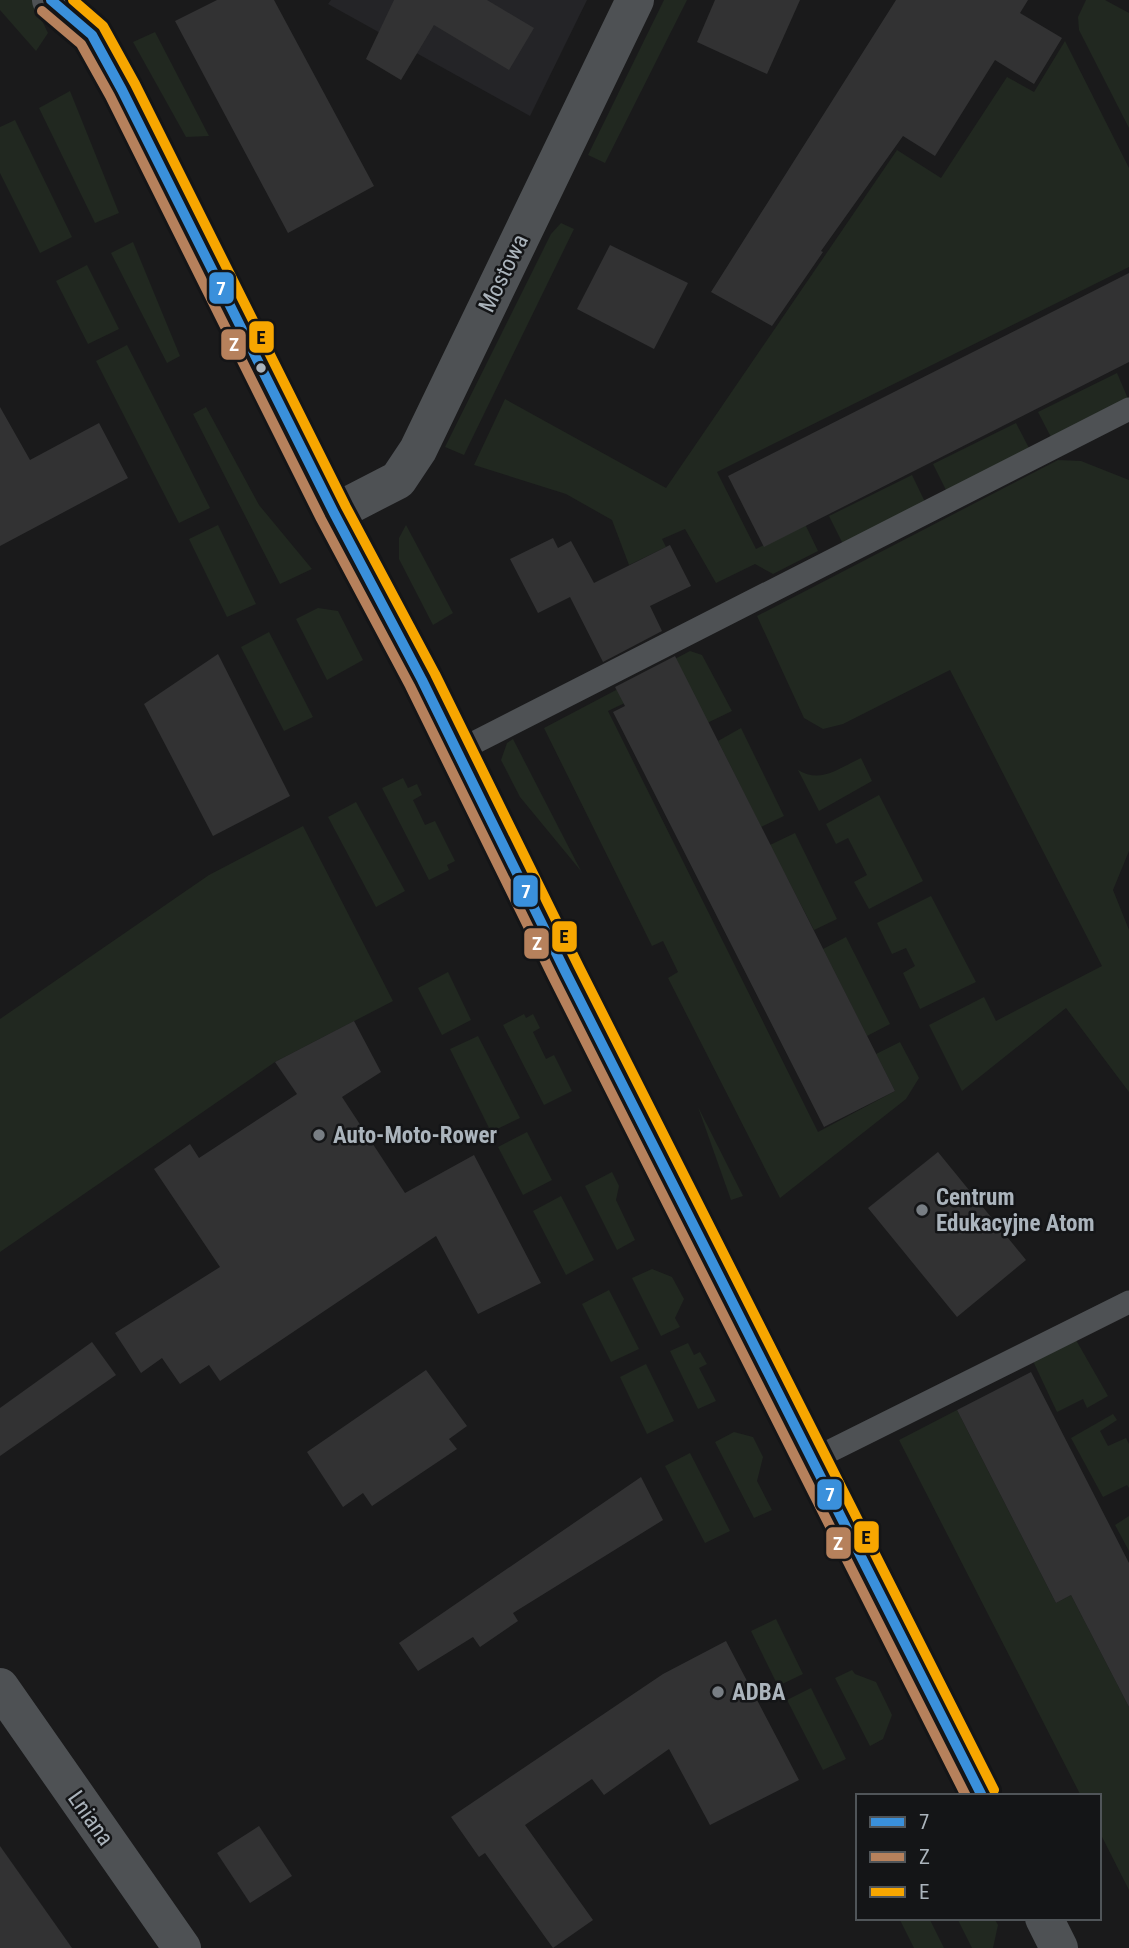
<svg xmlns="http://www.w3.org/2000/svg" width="1129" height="1948" font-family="'Roboto Condensed',sans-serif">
<rect width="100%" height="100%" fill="#1a1a1b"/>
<!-- built -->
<polygon fill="#242427" points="331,0 587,0 530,116 328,4"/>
<!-- green -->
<g fill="#212820">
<polygon points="0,0 32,0 48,33 36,51 0,10"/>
<polygon points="664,0 687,0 605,163 588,155"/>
<polygon points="1086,0 1105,0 1129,13 1129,128 1079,30 1078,17"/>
<polygon points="155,32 209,136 186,137 133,42"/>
<polygon points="1065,41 1129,168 1129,267 717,472 756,549 805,524 818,551 773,574 755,564 716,583 685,529 662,539 666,547 629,565 612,520 566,494 474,465 505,399 666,488 897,150 941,178 1007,77 1034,92"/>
<polygon points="70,91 119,213 95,223 39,108"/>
<polygon points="15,120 72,237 40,253 0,173 0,127"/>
<polygon points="561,223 574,229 464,455 445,447 551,234"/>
<polygon points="133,242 180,356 167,363 111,253"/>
<polygon points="87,265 119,329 88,344 56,281"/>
<polygon points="127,345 210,508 179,523 96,361"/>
<polygon points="1117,373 1129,401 1052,439 1038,412"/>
<polygon points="206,407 259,505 312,569 280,584 193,414"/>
<polygon points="1016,423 1030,450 947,492 933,464"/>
<polygon points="1058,460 1081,461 1129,480 1129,851 1113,890 1129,930 1129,1092 1066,1008 962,1091 929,1025 984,997 996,1021 1102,966 950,670 843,724 823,729 804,718 757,616"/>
<polygon points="912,475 925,502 843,544 829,516"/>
<polygon points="218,525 256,604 227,617 189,539"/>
<polygon points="406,525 453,613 433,625 399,559 399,538"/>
<polygon points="318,608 338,611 363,660 327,680 296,619"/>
<polygon points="269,632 313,717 284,731 241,647"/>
<polygon points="690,651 702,655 732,711 705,724 681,676 608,711 818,1132 895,1091 876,1054 900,1042 919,1078 906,1099 780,1198 668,978 678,972 663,941 652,946 544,728"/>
<polygon points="741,728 784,816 761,827 718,741"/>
<polygon points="513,739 581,871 520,797 501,760 507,743"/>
<path d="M861 758 872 781 819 811 798 770C821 784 839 768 861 758Z"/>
<polygon points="403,778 408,788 417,784 422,795 413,800 425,825 435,821 455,861 447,865 449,870 429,880 382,788"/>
<polygon points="879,795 923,881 869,909 854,882 867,875 848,838 836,844 826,824"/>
<polygon points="356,802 405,891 376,907 328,817"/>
<polygon points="303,826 393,1001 275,1062 0,1252 0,1019 209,875"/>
<polygon points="795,833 837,919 814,930 770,845"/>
<polygon points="931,896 976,982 920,1009 903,973 915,966 906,948 892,954 877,923"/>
<polygon points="846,937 890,1024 867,1036 823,949"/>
<polygon points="448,972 471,1020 442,1035 418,988"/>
<polygon points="524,1014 526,1018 533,1014 540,1028 533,1032 546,1059 554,1055 572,1091 544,1105 503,1025"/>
<polygon points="478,1036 520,1118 491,1132 450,1049"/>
<polygon points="698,1107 743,1196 731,1200"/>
<polygon points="527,1132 552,1180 523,1195 498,1147"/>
<polygon points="612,1172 619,1186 616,1200 635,1240 617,1250 585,1186"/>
<polygon points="561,1196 594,1260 566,1275 533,1211"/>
<polygon points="652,1269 672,1277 684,1299 675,1318 680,1327 661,1336 632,1278"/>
<polygon points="609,1290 639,1349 611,1362 582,1304"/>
<polygon points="1076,1340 1108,1396 1087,1408 1083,1399 1057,1412 1033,1361"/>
<polygon points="688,1343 694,1355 700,1352 707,1364 699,1368 716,1401 698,1409 670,1351"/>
<polygon points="646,1364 674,1421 647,1434 620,1377"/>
<polygon points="957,1410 1056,1603 1071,1595 1129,1707 1129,1890 1099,1831 1099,1796 1081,1796 899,1440"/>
<polygon points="1113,1414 1117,1420 1100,1431 1108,1446 1126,1438 1129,1444 1129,1488 1127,1485 1103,1497 1071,1438"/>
<polygon points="734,1432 753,1437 763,1457 757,1481 772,1510 754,1518 715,1442"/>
<polygon points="690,1453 730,1531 705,1543 665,1466"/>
<polygon points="1129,1516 1129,1551 1115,1525"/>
<polygon points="776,1619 803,1674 778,1686 751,1631"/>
<polygon points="852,1670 855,1674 876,1682 892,1715 883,1739 870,1746 835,1678"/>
<polygon points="811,1688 846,1759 823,1770 787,1700"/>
<polygon points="899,1918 929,1918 944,1948 914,1948"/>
<polygon points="957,1918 994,1918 998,1925 993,1948 972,1948"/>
</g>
<!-- building -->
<g fill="#323233">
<polygon points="217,0 274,0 374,186 288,233 175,21"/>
<polygon points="394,0 487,0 534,28 509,70 434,25 401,80 366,59"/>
<polygon points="715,0 800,0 767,74 697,42"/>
<polygon points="896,0 1028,0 1020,13 1062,38 1034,84 995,60 935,156 903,136 821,251 823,252 772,326 711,292"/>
<polygon points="610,245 688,283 654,349 577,309"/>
<polygon points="1129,273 1129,362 764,547 728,476"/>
<polygon points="0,407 30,460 99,423 128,478 0,546"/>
<polygon points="553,538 558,548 571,541 594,583 670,545 691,586 650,606 662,631 603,662 570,597 538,613 510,559"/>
<polygon points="218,654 290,796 213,836 144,704"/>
<polygon points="675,656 895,1091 824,1127 613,712 625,706 615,687"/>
<polygon points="354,1021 381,1072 342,1097 405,1193 474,1155 541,1283 478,1314 436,1236 220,1381 209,1365 180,1384 162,1358 141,1373 115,1333 220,1267 154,1169 190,1144 199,1158 297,1094 275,1062"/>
<polygon points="938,1152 1026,1260 957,1317 868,1208"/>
<polygon points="92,1342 116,1375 0,1456 0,1408"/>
<polygon points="426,1370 467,1426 449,1439 457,1449 372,1506 363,1493 343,1507 307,1452"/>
<polygon points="1031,1372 1129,1563 1129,1707 1071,1595 1056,1603 957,1410"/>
<polygon points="641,1477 663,1520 513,1613 518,1621 480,1647 473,1637 418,1671 399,1643"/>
<polygon points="726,1641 799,1780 710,1825 669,1749 604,1795 592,1779 525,1825 593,1920 553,1948 485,1853 479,1857 451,1817 663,1674"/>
<polygon points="259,1826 292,1876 250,1903 217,1853"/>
<polygon points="0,1846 72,1948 0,1948"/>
</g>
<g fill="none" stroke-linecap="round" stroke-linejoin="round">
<!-- service -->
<g stroke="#4e5154" stroke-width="23">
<polyline points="456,752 1129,409"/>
<polyline points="812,1460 1129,1302"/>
</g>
<!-- minor -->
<g stroke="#4e5154" stroke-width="38">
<polyline points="334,513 398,480 418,450 635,0"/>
<polyline points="0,1687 182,1948"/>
</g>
<!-- tertiary -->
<g stroke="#4e5154" stroke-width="38">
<polyline points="51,0 92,35 122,90 334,513 422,680 566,973 982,1796"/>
<polyline points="1044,1918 1059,1948"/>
</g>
<!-- bus-1 casing -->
<g stroke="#141517" stroke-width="16">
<polyline id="bus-1" points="51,0 92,35 122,90 334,513 422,680 566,973 982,1796"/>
</g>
<!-- bus-2 casing -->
<g stroke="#141517" stroke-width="16">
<polyline id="bus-2" points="42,11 81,44 110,96 321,519 410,686 554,979 966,1796"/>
</g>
<!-- bus-3 casing -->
<g stroke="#141517" stroke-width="16">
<polyline id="bus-3" points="73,0 103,26 135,84 346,507 435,674 579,967 994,1790"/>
</g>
<!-- bus-1 -->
<use href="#bus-1" stroke="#3a90db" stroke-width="10"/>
<!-- bus-2 -->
<use href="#bus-2" stroke="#b6815c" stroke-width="10"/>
<!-- bus-3 -->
<use href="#bus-3" stroke="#f7a600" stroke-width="10"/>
</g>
<!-- markers -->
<circle fill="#abb4bc" stroke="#141517" stroke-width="2.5" cx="261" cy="368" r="6"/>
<g fill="#787e84" stroke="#141517" stroke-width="2.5">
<circle cx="319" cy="1135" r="7"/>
<circle cx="922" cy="1210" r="7"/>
<circle cx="718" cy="1692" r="7"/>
</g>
<g text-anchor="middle" stroke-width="5" stroke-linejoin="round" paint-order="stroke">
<!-- street labels -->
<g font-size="23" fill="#abb4bc" stroke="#141517">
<text transform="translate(503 273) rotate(-64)" y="8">Mostowa</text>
<text transform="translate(91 1818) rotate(55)" y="8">Lniana</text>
</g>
<!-- poi labels -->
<g font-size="23" font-weight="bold" fill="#abb4bc" stroke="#141517" text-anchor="start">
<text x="333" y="1143">Auto-Moto-Rower</text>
<text x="936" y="1205">Centrum<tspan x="936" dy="26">Edukacyjne Atom</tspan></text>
<text x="732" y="1700">ADBA</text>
</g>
</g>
<g stroke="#141517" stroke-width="2.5">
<rect x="208" y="271" width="27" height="34" rx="7" fill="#3a90db"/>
<rect x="248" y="320" width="27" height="34" rx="7" fill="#f7a600"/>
<rect x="220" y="328" width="27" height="33" rx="7" fill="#b6815c"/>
<rect x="512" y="874" width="27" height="34" rx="7" fill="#3a90db"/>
<rect x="551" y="920" width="27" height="33" rx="7" fill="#f7a600"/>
<rect x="523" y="927" width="27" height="33" rx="7" fill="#b6815c"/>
<rect x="816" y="1478" width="27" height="33" rx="7" fill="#3a90db"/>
<rect x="853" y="1520" width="27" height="34" rx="7" fill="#f7a600"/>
<rect x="825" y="1526" width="27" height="34" rx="7" fill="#b6815c"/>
</g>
<g font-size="19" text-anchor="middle" font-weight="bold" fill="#fff">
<text x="221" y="295">7</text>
<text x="234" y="351">Z</text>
<text x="526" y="898">7</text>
<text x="537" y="950">Z</text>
<text x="830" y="1501">7</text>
<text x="838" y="1550">Z</text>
</g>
<g font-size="19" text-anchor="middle" font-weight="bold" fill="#111">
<text x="261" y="344">E</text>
<text x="564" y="943">E</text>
<text x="866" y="1544">E</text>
</g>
<!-- legend -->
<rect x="856" y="1794" width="245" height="126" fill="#141517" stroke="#505559" stroke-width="2"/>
<rect x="870" y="1817" width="35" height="10" fill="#3a90db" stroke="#505559" stroke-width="2"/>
<text x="919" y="1829" font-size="21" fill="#abb4bc">7</text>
<rect x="870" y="1852" width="35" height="10" fill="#b6815c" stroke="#505559" stroke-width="2"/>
<text x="919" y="1864" font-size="21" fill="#abb4bc">Z</text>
<rect x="870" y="1887" width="35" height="10" fill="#f7a600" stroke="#505559" stroke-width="2"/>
<text x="919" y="1899" font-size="21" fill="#abb4bc">E</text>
</svg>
